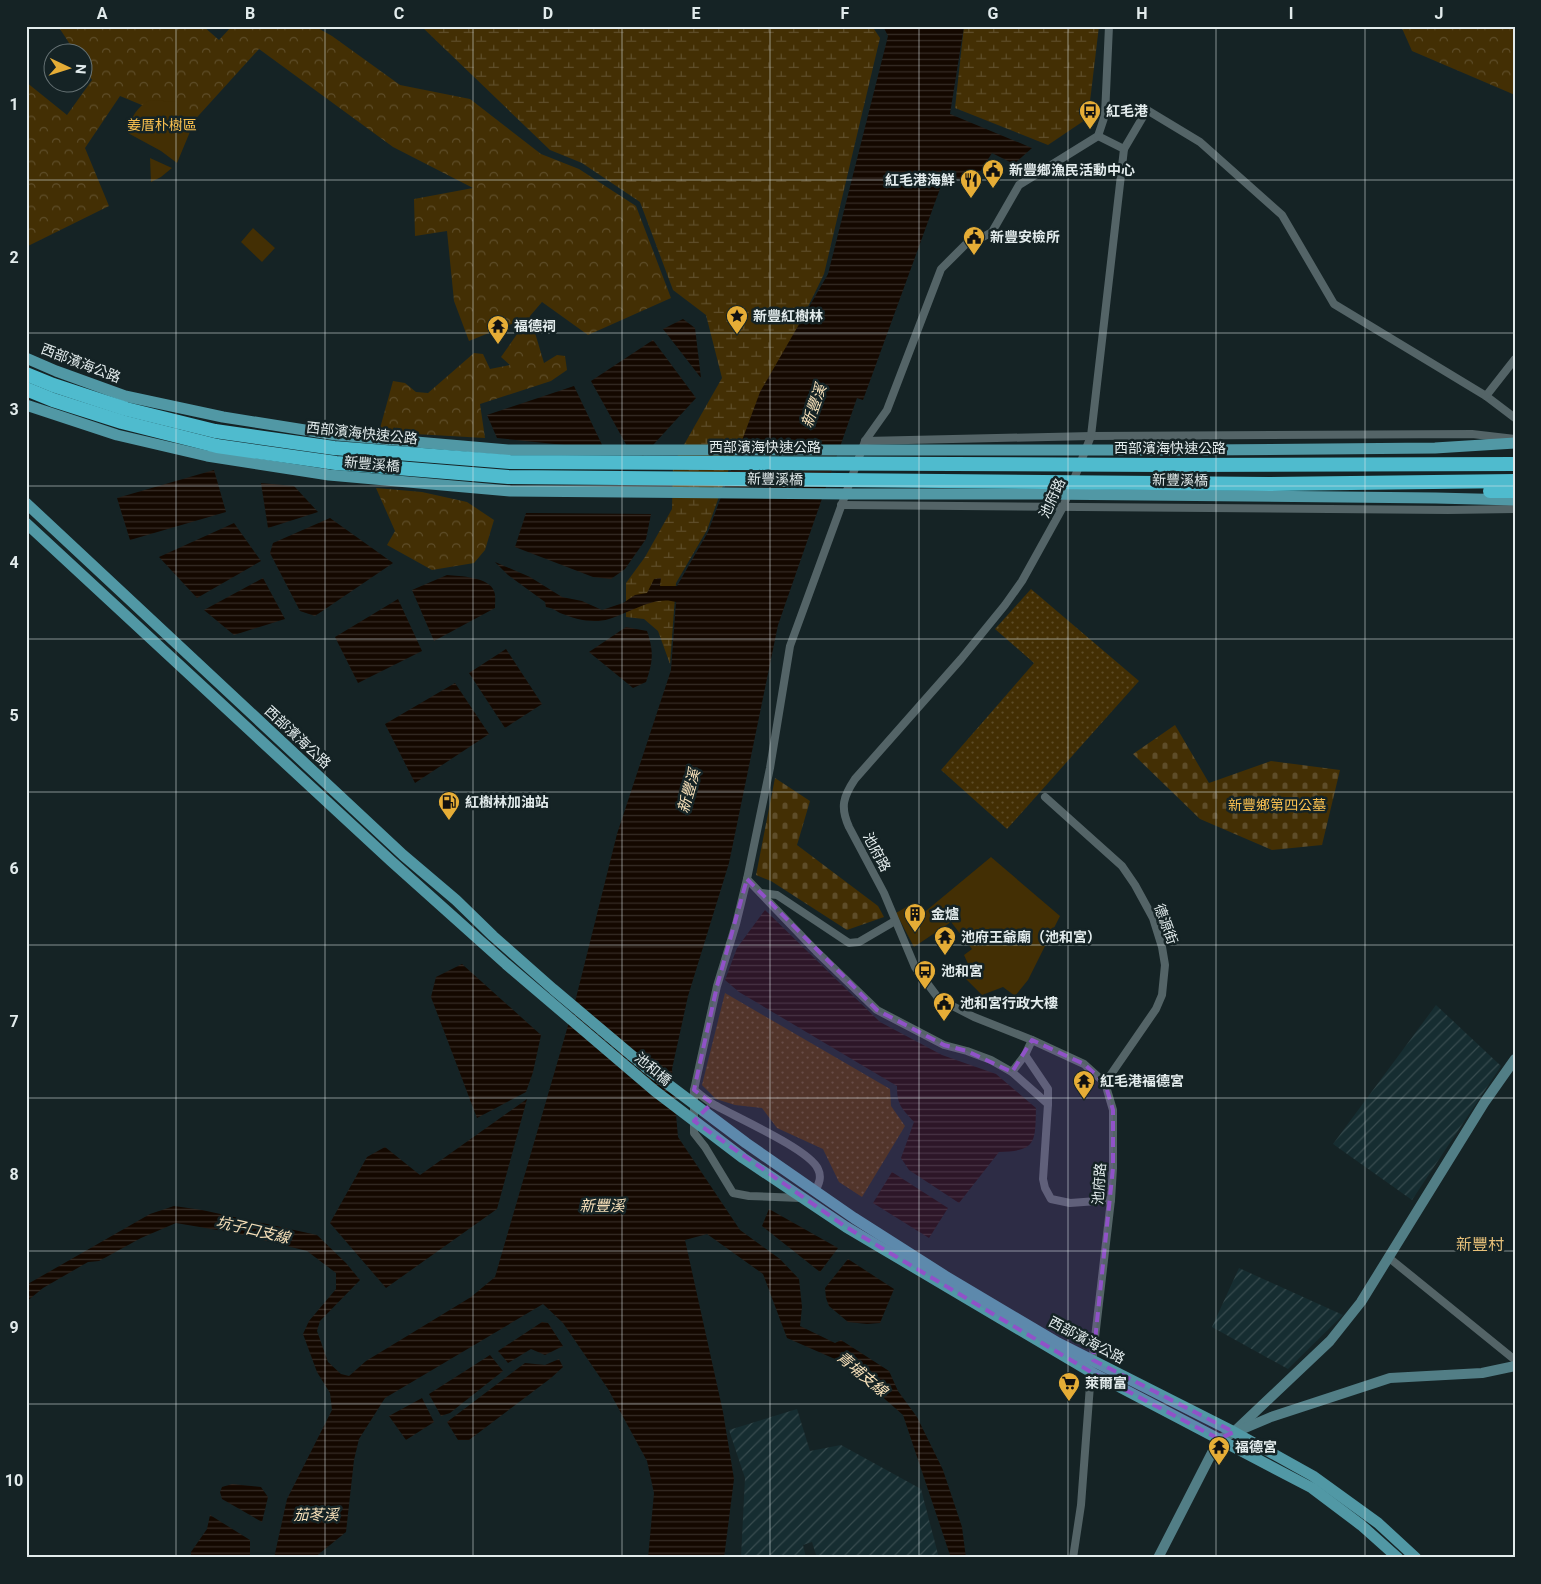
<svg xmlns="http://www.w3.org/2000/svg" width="1541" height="1584" font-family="Roboto,'Noto Sans TC',sans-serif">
<defs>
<pattern id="industrial-furrows" width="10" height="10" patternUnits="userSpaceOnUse" patternTransform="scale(1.25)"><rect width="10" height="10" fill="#162d31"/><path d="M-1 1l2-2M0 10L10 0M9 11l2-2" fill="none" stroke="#384c4f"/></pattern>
<pattern id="grass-dots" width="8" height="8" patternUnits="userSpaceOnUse" patternTransform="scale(1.25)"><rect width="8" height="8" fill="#432f04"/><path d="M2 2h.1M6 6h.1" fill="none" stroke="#5e4d29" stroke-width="1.8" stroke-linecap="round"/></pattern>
<pattern id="forest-crowns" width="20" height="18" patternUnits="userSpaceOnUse" patternTransform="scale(1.25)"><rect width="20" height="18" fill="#432f04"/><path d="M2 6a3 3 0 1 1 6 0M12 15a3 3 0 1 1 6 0" fill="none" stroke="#5e4d29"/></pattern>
<pattern id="wetland-marsh" width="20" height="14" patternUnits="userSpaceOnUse" patternTransform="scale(1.25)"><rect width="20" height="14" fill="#432f04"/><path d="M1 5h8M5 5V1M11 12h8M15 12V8" fill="none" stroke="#5e4d29"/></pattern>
<pattern id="cemetery-stones" width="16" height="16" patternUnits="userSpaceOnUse" patternTransform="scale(1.25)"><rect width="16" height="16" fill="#432f04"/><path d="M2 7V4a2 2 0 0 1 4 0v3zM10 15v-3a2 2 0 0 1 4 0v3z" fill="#5e4d29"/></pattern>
<pattern id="water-rules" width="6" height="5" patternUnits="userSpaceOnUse" patternTransform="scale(1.25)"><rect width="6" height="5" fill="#140800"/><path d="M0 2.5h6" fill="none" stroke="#362c25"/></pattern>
</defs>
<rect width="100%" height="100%" fill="#152325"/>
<!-- industrial -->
<g fill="url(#industrial-furrows)">
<polygon points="1436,1005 1501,1066 1412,1200 1333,1144"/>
<polygon points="1239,1268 1343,1315 1288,1369 1212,1327"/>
<polygon points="797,1409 810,1451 841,1445 921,1489 939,1558 817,1558 812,1542 803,1545 806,1558 741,1558 745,1478 729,1430"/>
</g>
<!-- grass -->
<g fill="url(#grass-dots)">
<polygon points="1031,589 1139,681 1007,829 941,770 1034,663 995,629"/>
<polygon points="725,993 890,1089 891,1106 905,1126 862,1197 839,1182 823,1149 777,1128 762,1108 735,1105 716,1099 702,1085"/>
</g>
<!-- forest -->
<g fill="url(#forest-crowns)">
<polygon points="58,26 203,26 219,40 232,26 314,26 332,36 400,85 470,99 541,154 579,169 636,206 671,298 588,335 542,302 530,316 544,363 557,355 565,356 567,370 551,381 480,404 485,438 379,432 393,381 405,383 416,392 428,393 474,353 483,354 490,369 510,365 501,357 529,317 469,341 454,301 447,231 415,236 414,199 473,188 393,147 259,49 190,125 120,96 85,148 109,206 26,247 26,82 67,115 92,80 83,64 82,52 75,52"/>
<polygon points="1401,26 1515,26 1515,95 1412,51"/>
<polygon points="376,488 422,492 467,502 494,520 485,550 474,563 432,570 387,545 395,531"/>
</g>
<!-- wetland -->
<g fill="url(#wetland-marsh)">
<polygon points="421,26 872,26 880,38 824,274 730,466 707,530 676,583 670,664 658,631 644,619 626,617 626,583 645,557 672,509 673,464 722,378 706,315 673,290 640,202 582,163 550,150"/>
<polygon points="964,26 1099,26 1088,118 1048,145 955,108"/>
</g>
<!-- cemetery -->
<g fill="url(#cemetery-stones)">
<polygon points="1175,725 1209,783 1271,761 1340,770 1322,845 1272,850 1200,819 1133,754"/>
<polygon points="775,778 810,801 797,845 878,906 884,917 847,930 771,881 756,875"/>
</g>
<!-- green -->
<g fill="#432f04">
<path d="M151 100 176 102 192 127 177 163 161 151 126 132C131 119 137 105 151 100Z"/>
<polygon points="150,158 172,168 161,177 151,182"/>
<polygon points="253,228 275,248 262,262 241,242"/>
<polygon points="991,857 1060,916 1028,980 1015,996 1003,987 982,995 961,974 969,966 964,955 972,949 951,922 914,947 896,913 913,903 921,915"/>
</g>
<!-- water -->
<g fill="url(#water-rules)">
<path d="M883 26H964L950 114 1032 148 1014 164 992 153 973 183 945 175 863 400 857 398 778 625 729 863 688 996 672 1069 678 1137 740 1230 780 1259 799 1279 802 1307 800 1326 835 1343 841 1340 889 1371 898 1391 917 1417 943 1470 962 1527 966 1558H951L903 1415 844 1363 787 1338 763 1274 707 1234 685 1240 723 1412 734 1479 724 1558H648L654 1493 647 1461 608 1389 563 1323 543 1304 385 1398 359 1439 354 1460 346 1532 314 1558H274L287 1499 332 1410 330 1393 317 1372 303 1334 309 1321 336 1289V1273L307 1251 235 1233 176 1223 141 1238 99 1261 88 1262 43 1288 26 1302V1285L150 1214 174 1206 202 1210 317 1235 346 1263 360 1280 320 1321 317 1331 328 1362 341 1374 349 1376 366 1361 471 1297 495 1277 576 998 617 834 671 670 676 602C655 595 629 613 609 619 593 624 575 619 560 613 555 610 552 608 546 607L545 602 508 575 495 562 530 577 562 597 582 601 602 610 623 603 635 595 647 593 654 579 661 578 660 586H677L708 532 760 392 828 274 888 36Z"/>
<polygon points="683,319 695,328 701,378 663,329"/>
<polygon points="653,340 696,398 643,456 628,448 591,381"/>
<polygon points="574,386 604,449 497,438 487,415"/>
<polygon points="214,470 226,512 130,540 117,498"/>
<polygon points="261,483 294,486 318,512 268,528"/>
<polygon points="526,513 651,514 646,539 625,569 611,579 593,577 515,547"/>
<polygon points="330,518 393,563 315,616 300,611 270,553 273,543"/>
<polygon points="234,523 261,561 197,598 159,557"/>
<path d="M447 575C460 576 489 577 494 591 496 596 495 603 495 608L434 641 412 590Z"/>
<polygon points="263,578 285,619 234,635 204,610"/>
<polygon points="398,599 422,651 358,683 335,637"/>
<path d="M626 627 647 631C654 652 653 661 646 682L633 688 589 652Z"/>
<polygon points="506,649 542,704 505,728 469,673"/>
<polygon points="455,683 489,734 415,783 385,724"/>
<path d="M765 910 880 1022 942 1055 996 1074 1036 1108C1035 1142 1037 1151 999 1152L959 1203 909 1170 901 1158 914 1122C902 1108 897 1106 897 1086L739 992 725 980 737 948Z"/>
<polygon points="462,964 541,1035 533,1072 526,1092 477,1118 431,997 436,977"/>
<polygon points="527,1099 497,1209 386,1288 330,1223 367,1157 385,1147 420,1175"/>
<polygon points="892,1172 948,1208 929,1238 873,1203"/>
<polygon points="769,1209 838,1248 820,1272 762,1226"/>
<polygon points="848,1259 894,1289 880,1323 867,1324 848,1322 829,1306 826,1298 825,1288"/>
<polygon points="542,1322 548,1323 563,1346 545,1355 531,1349 508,1363 498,1351"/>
<polygon points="490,1355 503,1371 450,1413 441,1416 429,1394"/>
<polygon points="559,1359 563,1367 551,1378 469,1440 458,1440 447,1422 525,1363 545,1365"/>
<polygon points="422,1398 434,1422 406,1440 389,1416"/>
<polygon points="232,1484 261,1487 268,1497 262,1522 222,1499 220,1492 222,1487"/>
<polygon points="210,1515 250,1540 250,1558 191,1558 191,1552 207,1529"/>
</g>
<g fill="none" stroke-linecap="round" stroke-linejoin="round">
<!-- street -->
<g stroke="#546467" stroke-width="8">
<polyline points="1109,26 1105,115 1098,136 1019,185 992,232 983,237 969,241 941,269 887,410 865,441 790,646 770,768 747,879 816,951 877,1010 944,1045 967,1051 991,1060 1012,1072 1048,1104 1043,1179 1045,1188 1051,1199 1070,1203 1111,1200"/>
<polyline points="1124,149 1147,110 1200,142 1282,215 1334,304 1486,396 1515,418"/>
<polyline points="1486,396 1515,359"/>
<polyline points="865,441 1091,436 1472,434 1515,439"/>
<polyline points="841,505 1448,510 1515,509"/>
<polyline points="1045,797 1122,866 1135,885 1153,918 1162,947 1165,965 1162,995 1156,1009 1105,1083"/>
<polyline points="747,879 736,924 717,986 694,1090 694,1133 705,1147 733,1193 749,1196 801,1198"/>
<polyline points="761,893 777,895 849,943 859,942 895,921"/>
<polyline points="1025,1055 1048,1089 1048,1104"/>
<polyline points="1012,1072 1025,1055 1032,1040"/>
<path d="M694 1090C700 1094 706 1100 713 1104 735 1117 809 1149 818 1169 822 1177 819 1184 815 1191"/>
<polyline points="1388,1257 1515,1360"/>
<path d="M1073 1558 1081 1505 1091 1372 1111 1200 1113 1168V1110L1105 1083 1084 1064 1032 1040 974 1017 939 999 915 967 884 893 849 827C840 807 843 797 855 779L961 659 1005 605 1022 581 1063 507 1091 436 1124 149 1098 136"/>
</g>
<!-- secondary -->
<g stroke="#527e86" stroke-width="10">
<polyline points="1234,1432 1330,1341 1361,1302 1484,1103 1515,1059"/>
<polyline points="1158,1558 1219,1439 1271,1417 1390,1378 1482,1373 1515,1366"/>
</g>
<!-- primary -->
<g stroke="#5198a5" stroke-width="11">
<polyline points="26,358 56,371 125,396 223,417 336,435 508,450 1201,450 1435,448 1515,443"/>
<polyline points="26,405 117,435 207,456 329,475 510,491 848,494 1041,494 1436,498 1515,500"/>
<polyline points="26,503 403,855 456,900 493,936 553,989 649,1070 746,1143 854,1218 945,1276 1058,1343 1234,1432 1313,1476 1378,1523 1416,1558"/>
<polyline points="26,523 391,861 506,964 655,1091 743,1158 846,1227 1091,1372 1312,1488 1361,1525 1398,1558"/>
</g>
<!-- highway -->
<g stroke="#4fbbce" stroke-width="14">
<polyline points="26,374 53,385 126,409 215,431 334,448 510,462 1165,465 1515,464"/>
<polyline points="26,389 53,400 122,422 217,446 336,463 508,477 1269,484 1515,481"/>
<polyline points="1490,491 1515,491"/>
</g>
</g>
<!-- marked area -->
<path fill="#9052c8" fill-opacity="0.2" stroke="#9052c8" stroke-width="4" stroke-dasharray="10 6" stroke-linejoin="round" d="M747 879 877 1010 944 1045 967 1051 1012 1072 1032 1040 1084 1064 1105 1083 1113 1110V1168L1093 1360 1234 1432 1219 1439 1091 1372 846 1227 694 1121 712 1103 694 1090 717 986Z"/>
<!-- grid -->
<path fill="none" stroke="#e2ebec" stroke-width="1" stroke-opacity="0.55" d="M176 26V1558M325 26V1558M473 26V1558M622 26V1558M770 26V1558M919 26V1558M1068 26V1558M1216 26V1558M1365 26V1558M26 180H1515M26 333H1515M26 486H1515M26 639H1515M26 792H1515M26 945H1515M26 1098H1515M26 1251H1515M26 1404H1515"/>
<!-- icons -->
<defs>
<g id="bus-pin" transform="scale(1.125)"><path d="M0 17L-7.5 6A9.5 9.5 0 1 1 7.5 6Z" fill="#e6ad36" stroke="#152325"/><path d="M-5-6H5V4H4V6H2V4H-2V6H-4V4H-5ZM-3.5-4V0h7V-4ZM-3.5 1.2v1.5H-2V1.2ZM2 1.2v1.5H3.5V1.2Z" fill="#111"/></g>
<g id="civic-pin" transform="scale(1.125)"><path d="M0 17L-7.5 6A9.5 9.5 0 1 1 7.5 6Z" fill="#e6ad36" stroke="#152325"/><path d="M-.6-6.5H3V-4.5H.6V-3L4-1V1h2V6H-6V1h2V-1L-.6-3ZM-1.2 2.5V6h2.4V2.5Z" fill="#111"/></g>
<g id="restaurant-pin" transform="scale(1.125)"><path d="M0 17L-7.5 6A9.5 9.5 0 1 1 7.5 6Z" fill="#e6ad36" stroke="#152325"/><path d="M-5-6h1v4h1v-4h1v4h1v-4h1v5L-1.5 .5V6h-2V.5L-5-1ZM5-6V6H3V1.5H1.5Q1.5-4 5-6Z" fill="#111"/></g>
<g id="sight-pin" transform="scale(1.125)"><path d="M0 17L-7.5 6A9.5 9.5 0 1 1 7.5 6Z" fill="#e6ad36" stroke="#152325"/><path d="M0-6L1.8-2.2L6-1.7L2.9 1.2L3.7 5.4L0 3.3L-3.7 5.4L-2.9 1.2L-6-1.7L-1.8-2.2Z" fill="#111"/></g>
<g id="temple-pin" transform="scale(1.125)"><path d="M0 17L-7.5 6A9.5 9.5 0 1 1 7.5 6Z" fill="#e6ad36" stroke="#152325"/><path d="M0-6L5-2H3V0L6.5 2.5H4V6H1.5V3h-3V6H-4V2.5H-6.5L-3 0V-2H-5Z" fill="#111"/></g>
<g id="fuel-pin" transform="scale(1.125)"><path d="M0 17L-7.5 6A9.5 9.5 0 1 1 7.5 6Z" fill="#e6ad36" stroke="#152325"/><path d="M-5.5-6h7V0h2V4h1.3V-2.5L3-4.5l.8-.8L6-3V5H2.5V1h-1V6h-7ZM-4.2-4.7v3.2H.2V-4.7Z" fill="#111"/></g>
<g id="building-pin" transform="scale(1.125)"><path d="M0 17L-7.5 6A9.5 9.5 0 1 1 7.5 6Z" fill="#e6ad36" stroke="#152325"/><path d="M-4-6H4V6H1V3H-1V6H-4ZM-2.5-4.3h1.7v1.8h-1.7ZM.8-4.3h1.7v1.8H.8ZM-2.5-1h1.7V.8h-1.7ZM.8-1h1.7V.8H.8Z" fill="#111"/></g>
<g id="supermarket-pin" transform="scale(1.125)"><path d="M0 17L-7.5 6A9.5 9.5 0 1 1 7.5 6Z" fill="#e6ad36" stroke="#152325"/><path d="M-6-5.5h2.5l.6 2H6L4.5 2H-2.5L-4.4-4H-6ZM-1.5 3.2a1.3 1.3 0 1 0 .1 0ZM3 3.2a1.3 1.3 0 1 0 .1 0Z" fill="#111"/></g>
</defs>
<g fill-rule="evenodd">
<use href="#bus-pin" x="1090" y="111"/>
<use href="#civic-pin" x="993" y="170"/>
<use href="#restaurant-pin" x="971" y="180"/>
<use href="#civic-pin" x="974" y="237"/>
<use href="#sight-pin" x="737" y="316"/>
<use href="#temple-pin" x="498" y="326"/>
<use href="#fuel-pin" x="449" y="802"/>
<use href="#building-pin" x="915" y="914"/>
<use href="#temple-pin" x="945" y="937"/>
<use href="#bus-pin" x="925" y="971"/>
<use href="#civic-pin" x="944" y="1003"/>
<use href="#temple-pin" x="1084" y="1081"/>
<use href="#supermarket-pin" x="1069" y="1383"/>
<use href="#temple-pin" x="1219" y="1447"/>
</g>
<g text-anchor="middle" stroke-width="5" stroke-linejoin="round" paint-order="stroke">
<!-- poi labels -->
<g font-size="14" font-weight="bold" fill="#e2ebec" stroke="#152325" text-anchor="start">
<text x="1106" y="116">紅毛港</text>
<text x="1009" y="175">新豐鄉漁民活動中心</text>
<text x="955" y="185" text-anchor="end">紅毛港海鮮</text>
<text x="990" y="242">新豐安檢所</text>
<text x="753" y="321">新豐紅樹林</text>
<text x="514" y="331">福德祠</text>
<text x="465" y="807">紅樹林加油站</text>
<text x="931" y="919">金爐</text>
<text x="961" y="942">池府王爺廟（池和宮）</text>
<text x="941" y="976">池和宮</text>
<text x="960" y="1008">池和宮行政大樓</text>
<text x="1100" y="1086">紅毛港福德宮</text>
<text x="1085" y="1388">萊爾富</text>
<text x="1235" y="1452">福德宮</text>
</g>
<!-- park labels -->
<g font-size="14" fill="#fac150" stroke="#152325">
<text x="162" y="130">姜厝朴樹區</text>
<text x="1277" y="810">新豐鄉第四公墓</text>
</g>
<!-- street labels -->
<g font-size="14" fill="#e2ebec" stroke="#152325">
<text transform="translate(81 363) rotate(21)" y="5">西部濱海公路</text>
<text transform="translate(362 433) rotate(6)" y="5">西部濱海快速公路</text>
<text x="765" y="452">西部濱海快速公路</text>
<text x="1170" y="453">西部濱海快速公路</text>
<text transform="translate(372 464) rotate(5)" y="5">新豐溪橋</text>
<text transform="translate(775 479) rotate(1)" y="5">新豐溪橋</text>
<text transform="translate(1180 480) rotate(1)" y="5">新豐溪橋</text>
<text transform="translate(1052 498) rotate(-65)" y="5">池府路</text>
<text transform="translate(298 737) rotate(43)" y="5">西部濱海公路</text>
<text transform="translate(877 852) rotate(62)" y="5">池府路</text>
<text transform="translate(1166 924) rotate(70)" y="5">德源街</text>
<text transform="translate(653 1069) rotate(40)" y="5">池和橋</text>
<text transform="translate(1099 1184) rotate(-86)" y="5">池府路</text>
<text transform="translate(1087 1340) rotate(28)" y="5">西部濱海公路</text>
</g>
<!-- water labels -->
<g font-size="15" font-style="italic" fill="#f7e0b9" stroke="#152325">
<text transform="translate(814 406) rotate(-70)" y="5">新豐溪</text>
<text transform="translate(689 791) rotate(-74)" y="5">新豐溪</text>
<text x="602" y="1211">新豐溪</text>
<text transform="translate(253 1230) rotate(13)" y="5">坑子口支線</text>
<text transform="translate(862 1374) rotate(40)" y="5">青埔支線</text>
<text x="316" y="1520">茄苳溪</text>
</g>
<!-- quarter labels -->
<g font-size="16" fill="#e7c079" stroke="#152325">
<text x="1480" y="1250">新豐村</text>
</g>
</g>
<!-- border -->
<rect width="1541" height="1584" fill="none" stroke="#152325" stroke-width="55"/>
<!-- north arrow -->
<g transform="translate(68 68) rotate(94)"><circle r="24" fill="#152325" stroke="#677375"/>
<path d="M0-4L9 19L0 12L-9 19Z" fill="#e6ad36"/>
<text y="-8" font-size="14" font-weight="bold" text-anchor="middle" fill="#e2ebec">N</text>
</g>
<rect x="28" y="28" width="1486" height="1528" fill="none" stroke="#e2ebec" stroke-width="2"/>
<g font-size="16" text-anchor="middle" font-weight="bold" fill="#e2ebec">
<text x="102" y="19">A</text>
<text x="250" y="19">B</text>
<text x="399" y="19">C</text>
<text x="548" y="19">D</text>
<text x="696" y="19">E</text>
<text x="845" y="19">F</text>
<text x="993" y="19">G</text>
<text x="1142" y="19">H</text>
<text x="1291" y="19">I</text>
<text x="1439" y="19">J</text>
<text x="14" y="110">1</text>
<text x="14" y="263">2</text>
<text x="14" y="415">3</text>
<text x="14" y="568">4</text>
<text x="14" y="721">5</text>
<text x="14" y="874">6</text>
<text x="14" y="1027">7</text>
<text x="14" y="1180">8</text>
<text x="14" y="1333">9</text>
<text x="14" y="1486">10</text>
</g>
</svg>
